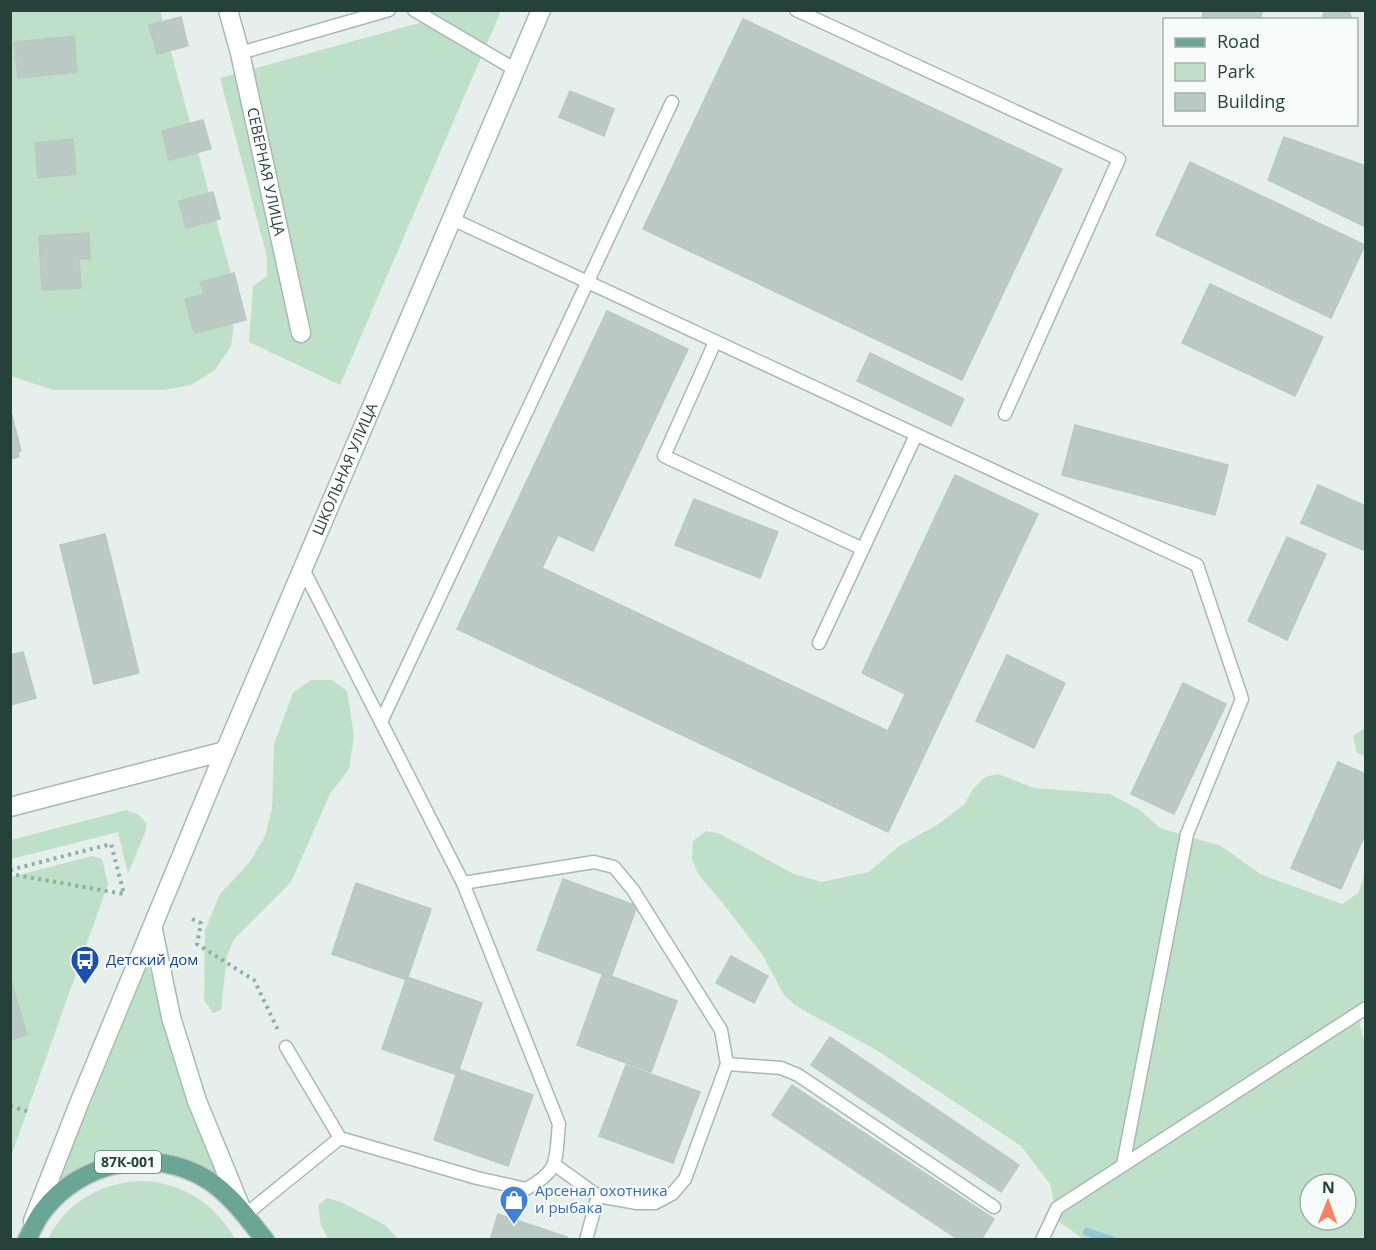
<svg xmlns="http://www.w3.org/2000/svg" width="1376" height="1250" font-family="'Open Sans',sans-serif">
<rect width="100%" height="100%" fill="#e6efeb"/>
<!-- green -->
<g fill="#bfe0c8" fill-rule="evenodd">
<polygon points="11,11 160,11 230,271 235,315 231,346 215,370 191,385 164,390 53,390 11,376"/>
<polygon points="428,11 501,11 340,385 249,342 253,286 267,276 267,257 220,78 430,20"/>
<polygon points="311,680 332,680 347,691 354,736 349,769 330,794 291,882 234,939 227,955 221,1010 213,1013 204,1000 205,930 220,894 249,863 265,836 272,809 274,744 293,693"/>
<polygon points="1363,729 1365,729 1365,756 1357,753 1353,736"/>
<path d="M998 774 1034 788 1110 794 1140 810 1160 828 1221 846 1260 874 1342 904 1358 893 1365 873 1366 994 1360 1024 1366 1048 1365 1239H1083L1058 1221 1050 1184 1021 1146 878 1051 796 1006 784 995 762 954 721 901 698 874 692 859 693 841 706 831 718 833 794 874 822 882 869 872 899 846 937 825 965 804 973 789 985 777ZM1310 1184H1346V1220H1310Z"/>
<polygon points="126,810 139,815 146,823 146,830 128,874 118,832 11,859 11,840"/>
<polygon points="92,856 102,859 108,884 11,1156 10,1040 27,1035 11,976 11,877"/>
<path d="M148 964 164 1017 219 1177C154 1142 121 1142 58 1182Z"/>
<path d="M141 1181C182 1182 215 1204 235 1239H48C66 1203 101 1182 141 1181Z"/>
<polygon points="327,1198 341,1202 385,1225 398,1239 328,1239 321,1225 318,1205"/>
</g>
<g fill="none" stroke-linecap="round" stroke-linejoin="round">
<!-- stream -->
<polyline stroke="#8ec9d4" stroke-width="8" points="1087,1232 1111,1240"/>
</g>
<!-- building -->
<g fill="#bbcac4" stroke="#b8c9c2" stroke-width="1.5">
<polygon points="1204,10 1263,10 1260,20 1201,20"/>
<polygon points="1325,10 1349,10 1352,20 1321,20"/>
<polygon points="181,17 188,46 157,54 149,25"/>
<polygon points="743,19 1062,169 962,380 643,229"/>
<polygon points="74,36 77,72 18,78 14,42"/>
<polygon points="570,91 614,109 604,136 559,117"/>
<polygon points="203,120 211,149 169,160 162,131"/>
<polygon points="1284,137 1366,166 1366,227 1268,180"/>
<polygon points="73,139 76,174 38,178 35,143"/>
<polygon points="1190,162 1365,245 1331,318 1156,235"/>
<polygon points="213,192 220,219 186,228 179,201"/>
<polygon points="89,233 90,259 79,259 81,288 42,290 39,236"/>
<polygon points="234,273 246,320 194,333 185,299 204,294 200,282"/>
<polygon points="1210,284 1323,337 1295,396 1182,343"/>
<polygon points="607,311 688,349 593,551 558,535 542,568 888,731 905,694 862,673 955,475 1038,514 888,832 457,629"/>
<polygon points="870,353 964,399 951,426 857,381"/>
<polygon points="10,408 21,451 18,452 19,457 10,459"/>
<polygon points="1075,425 1228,465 1215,515 1062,475"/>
<polygon points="1318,485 1366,506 1366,551 1301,523"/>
<polygon points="694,499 778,532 760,578 675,545"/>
<polygon points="105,534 139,673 94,684 60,545"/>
<polygon points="1287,537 1326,554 1287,640 1248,621"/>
<polygon points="23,652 36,698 10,705 10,655"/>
<polygon points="1007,655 1065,683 1034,748 976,721"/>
<polygon points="1183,683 1226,704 1174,814 1131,794"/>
<polygon points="1338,762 1366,774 1366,832 1341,889 1291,868"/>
<polygon points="563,879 637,906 611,977 537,950"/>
<polygon points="356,883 431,909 407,980 332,954"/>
<polygon points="731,956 768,976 754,1003 716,983"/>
<polygon points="603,973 677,1001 651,1072 577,1045"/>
<polygon points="10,976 27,1035 10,1040"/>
<polygon points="407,977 482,1003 457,1075 382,1049"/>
<polygon points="830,1037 1019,1165 1001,1192 811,1065"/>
<polygon points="626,1065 700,1092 673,1163 599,1136"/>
<polygon points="458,1069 533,1095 508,1166 434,1140"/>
<polygon points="792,1085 994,1219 981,1240 959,1240 772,1115"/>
<polygon points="498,1214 567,1237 567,1240 490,1240"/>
</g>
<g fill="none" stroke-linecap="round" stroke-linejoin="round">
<!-- service casing -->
<g stroke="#a8b8b2" stroke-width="15">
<g id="service">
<polyline points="414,10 516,70"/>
<polyline points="796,10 1119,159 1005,414"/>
<polyline points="240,53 389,10"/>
<polyline points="452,219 1197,565 1242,699 1187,834 1123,1165"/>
<polyline points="715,342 664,456 863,549"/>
<polyline points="819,643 916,435"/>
<polyline points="381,722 672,102"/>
<polyline points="463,883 594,862 614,867 633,890 721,1030 727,1064 685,1179 672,1194 655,1203 637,1203 598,1196 555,1165"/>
<path d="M286 1047 340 1138 477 1178 526 1189C561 1170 555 1160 559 1124L463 883 303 569"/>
<polyline points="727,1064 781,1068 798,1075 994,1207"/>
<polyline points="245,1215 340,1138"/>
<polyline points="586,1240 598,1196"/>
<polyline points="1042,1240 1057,1208 1366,1008"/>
</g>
</g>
<!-- minor casing -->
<g stroke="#a8b8b2" stroke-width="21">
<g id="minor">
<path id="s1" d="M228 10 240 53 301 333"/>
</g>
</g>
<!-- tertiary casing -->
<g stroke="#a8b8b2" stroke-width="21">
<polyline id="tertiary" points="10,807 225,751"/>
</g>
<!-- secondary casing -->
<g stroke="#a4bbb3" stroke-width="21">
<g id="secondary">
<polyline points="153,930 171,1017 197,1101 243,1213"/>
<path id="s2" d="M33 1221 80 1101 225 751 541 10"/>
</g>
</g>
<!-- primary casing -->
<g stroke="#c2cac8" stroke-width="21">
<path id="primary" d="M27 1240C32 1230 36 1220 43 1211 81 1161 153 1146 208 1180 231 1195 248 1219 265 1240"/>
</g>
<!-- path -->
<g stroke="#86b3a5" stroke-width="4" stroke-dasharray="3 4.5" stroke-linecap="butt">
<polyline points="10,870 111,844 124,894 10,874"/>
<polyline points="192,919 201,923 197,944 254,980 278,1030"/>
<polyline points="10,1106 30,1112"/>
</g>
<!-- service -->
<use href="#service" stroke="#fff" stroke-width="12"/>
<!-- minor -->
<use href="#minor" stroke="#fff" stroke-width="18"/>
<!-- tertiary -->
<use href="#tertiary" stroke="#fff" stroke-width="18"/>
<!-- secondary -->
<use href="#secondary" stroke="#fff" stroke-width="18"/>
<!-- primary -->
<use href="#primary" stroke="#6aa596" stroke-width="18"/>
</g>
<!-- icons -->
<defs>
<g id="bus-pin" transform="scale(1.5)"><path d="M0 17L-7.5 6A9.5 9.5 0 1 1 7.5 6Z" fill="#1a4fb4" stroke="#f7fbf9"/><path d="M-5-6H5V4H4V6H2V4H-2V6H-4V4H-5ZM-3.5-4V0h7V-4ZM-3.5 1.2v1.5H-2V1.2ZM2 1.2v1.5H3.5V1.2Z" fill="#fff"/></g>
<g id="shop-pin" transform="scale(1.5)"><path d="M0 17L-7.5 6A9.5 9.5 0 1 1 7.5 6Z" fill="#3f7fe0" stroke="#f7fbf9"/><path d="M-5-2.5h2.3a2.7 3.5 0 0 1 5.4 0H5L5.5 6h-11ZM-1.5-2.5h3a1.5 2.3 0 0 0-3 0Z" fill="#fff"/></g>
</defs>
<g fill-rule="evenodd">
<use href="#bus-pin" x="85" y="960"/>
<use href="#shop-pin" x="514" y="1200"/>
</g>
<g text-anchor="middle" stroke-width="4.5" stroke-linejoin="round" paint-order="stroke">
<!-- shield labels -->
<rect fill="#f7fbf9" stroke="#637a73" stroke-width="1.5" x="95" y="1151" width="66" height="22" rx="4.5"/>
<g font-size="14" font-weight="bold" fill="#24423a">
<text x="128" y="1167">87К-001</text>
</g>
<!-- street labels -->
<g font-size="15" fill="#24423a" stroke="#f7fbf9">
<text dy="5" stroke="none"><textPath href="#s1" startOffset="166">СЕВЕРНАЯ УЛИЦА</textPath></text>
<text dy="5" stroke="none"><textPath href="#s2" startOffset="814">ШКОЛЬНАЯ УЛИЦА</textPath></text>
</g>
<!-- transit labels -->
<g font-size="15" fill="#164399" stroke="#f7fbf9" text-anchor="start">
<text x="106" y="965">Детский дом</text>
</g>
<!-- shop labels -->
<g font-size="15" fill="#366cbe" stroke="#f7fbf9" text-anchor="start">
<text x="535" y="1196">Арсенал охотника<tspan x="535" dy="17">и рыбака</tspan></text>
</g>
</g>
<!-- border -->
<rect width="1376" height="1250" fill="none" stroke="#24423a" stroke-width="24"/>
<!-- legend -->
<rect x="1163" y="18" width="195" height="108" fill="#f7fbf9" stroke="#a3b1ad" stroke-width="1.5"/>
<rect x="1175" y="38" width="30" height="9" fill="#6aa596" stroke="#a3b1ad" stroke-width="1.5"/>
<text x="1217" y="48" font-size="18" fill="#24423a">Road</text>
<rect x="1175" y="63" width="30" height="18" fill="#bfe0c8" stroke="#a3b1ad" stroke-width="1.5"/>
<text x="1217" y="78" font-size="18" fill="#24423a">Park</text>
<rect x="1175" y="93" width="30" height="18" fill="#bbcac4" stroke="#a3b1ad" stroke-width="1.5"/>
<text x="1217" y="108" font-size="18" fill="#24423a">Building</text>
<!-- north arrow -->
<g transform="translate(1328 1202) rotate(1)"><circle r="28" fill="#f7fbf9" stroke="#a3b1ad" stroke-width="1.5"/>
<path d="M0-4.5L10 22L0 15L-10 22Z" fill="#f4845f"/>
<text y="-9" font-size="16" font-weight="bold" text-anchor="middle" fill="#24423a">N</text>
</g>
</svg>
